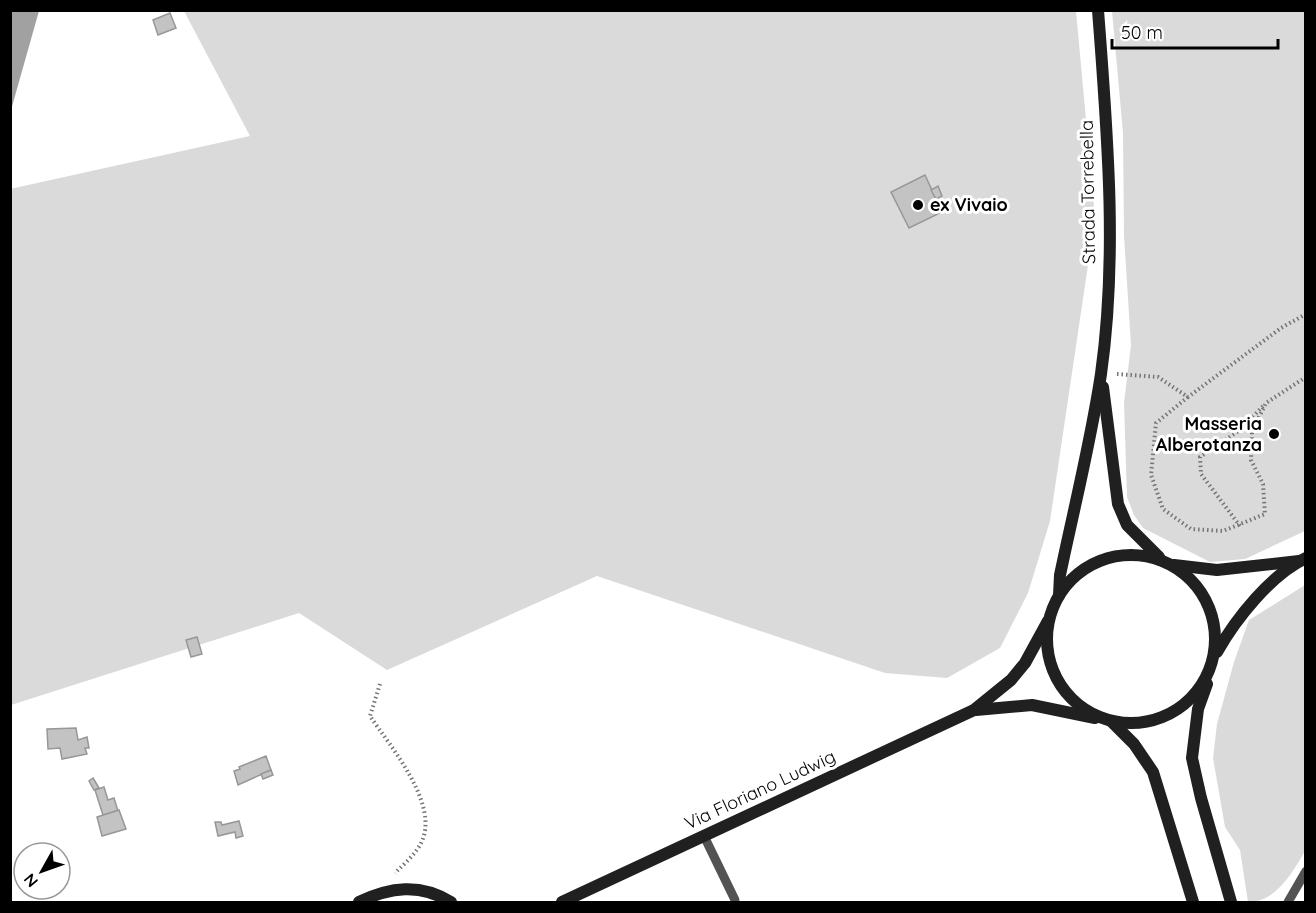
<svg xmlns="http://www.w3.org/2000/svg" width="1316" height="913" font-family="Quicksand,sans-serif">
<rect width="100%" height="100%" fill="#fff"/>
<!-- green -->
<g fill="#dadada">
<polygon points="184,11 1076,11 1095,218 1050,521 1028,593 1000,648 947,678 885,673 597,576 387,670 299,613 11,705 10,189 250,136"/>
<polygon points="1112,11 1305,11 1305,531 1245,559 1210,562 1143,528 1134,515 1127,497 1124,403 1131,345 1124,236 1123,133"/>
<path d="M1305 585V851C1293 872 1275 903 1248 902L1240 850 1225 827 1213 758 1217 724 1234 662 1249 620Z"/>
</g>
<!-- water -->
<polygon fill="#a1a1a1" points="11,10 39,11 11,110 10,11"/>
<!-- building -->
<g fill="#c3c3c3" stroke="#979797" stroke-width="1.5">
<polygon points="170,13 176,28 158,35 153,20"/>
<polygon points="925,175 942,212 909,228 891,192"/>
<polygon points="938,186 942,196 936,199 931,190"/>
<polygon points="197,637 202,654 191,657 186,640"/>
<polygon points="76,728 78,740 87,737 89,748 85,748 87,754 62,759 60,748 48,749 47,729"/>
<polygon points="266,756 271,770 238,785 234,771 240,769 239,767"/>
<polygon points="271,770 273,775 263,779 261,774"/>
<polygon points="93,778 99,788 94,790 89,781"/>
<polygon points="104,787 108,800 114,798 118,811 103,815 95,790"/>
<polygon points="119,810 126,829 102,836 97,817"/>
<polygon points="239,821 243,836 236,838 235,832 218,836 215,822 221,822 222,825"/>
</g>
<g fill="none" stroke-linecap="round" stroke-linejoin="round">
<!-- path -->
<g stroke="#757575" stroke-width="4" stroke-dasharray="1.5 3" stroke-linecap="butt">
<polyline points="1117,374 1158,377 1188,397 1281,328 1306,314"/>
<polyline points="1188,397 1156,423 1151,475 1163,509 1191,529 1223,531 1265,514 1263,484 1251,460 1252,431 1266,403 1306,377"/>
<polyline points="1240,526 1201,474 1200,457 1240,430 1263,406"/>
<path d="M380 684 370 716C390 746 439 803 422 841 417 853 404 864 395 873"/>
</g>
<!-- lane -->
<g stroke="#535353" stroke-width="9">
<polyline points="704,836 735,900"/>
<polyline points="1288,902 1306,871"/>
</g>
<!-- secondary -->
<g stroke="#202020" stroke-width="12">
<polyline points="1103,387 1118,504 1127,525 1159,557"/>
<circle cx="1131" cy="639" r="84"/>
<polyline points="1174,565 1217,570 1299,561"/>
<path d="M1059 595 1060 575C1074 508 1091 441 1101 374 1118 254 1107 130 1098 10"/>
<path d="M1217 652C1235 620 1271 574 1306 558"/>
<polyline points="1207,684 1198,709 1192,758 1201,798 1231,902"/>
<polyline points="976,710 1032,705 1095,718"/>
<polyline points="1112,722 1134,744 1153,772 1193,902"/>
<path d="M359 902C390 887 420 883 451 902"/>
<polyline points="562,902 974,710 1011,680 1025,663 1048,621"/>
</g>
</g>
<!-- markers -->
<g fill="#000" stroke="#fff" stroke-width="2">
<circle cx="918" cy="205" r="6"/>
<circle cx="1274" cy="434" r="6"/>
</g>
<g text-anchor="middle" stroke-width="6" stroke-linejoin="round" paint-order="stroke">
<!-- street labels -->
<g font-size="18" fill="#000" stroke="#fff">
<text transform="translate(1088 192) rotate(-91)" y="6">Strada Torrebella</text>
<text transform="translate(760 790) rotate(-25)" y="6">Via Floriano Ludwig</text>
</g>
<!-- poi labels -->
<g font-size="18" font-weight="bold" fill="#000" stroke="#fff" text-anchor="start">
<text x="930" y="211">ex Vivaio</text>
<text x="1262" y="430" text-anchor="end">Masseria<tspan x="1262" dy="21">Alberotanza</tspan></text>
</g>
</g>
<!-- border -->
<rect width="1316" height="913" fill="none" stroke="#000000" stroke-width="24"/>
<!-- north arrow -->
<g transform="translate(42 871) rotate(230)"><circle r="28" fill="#ffffff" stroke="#999999" stroke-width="1.5"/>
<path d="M0-4.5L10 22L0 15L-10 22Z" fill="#000000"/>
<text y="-9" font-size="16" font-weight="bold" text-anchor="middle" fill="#000000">N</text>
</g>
<!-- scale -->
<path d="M1112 39v9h166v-9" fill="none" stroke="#000000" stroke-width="3"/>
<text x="1121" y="39" font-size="18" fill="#000000" stroke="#ffffff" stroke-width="4.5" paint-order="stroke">50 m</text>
</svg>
